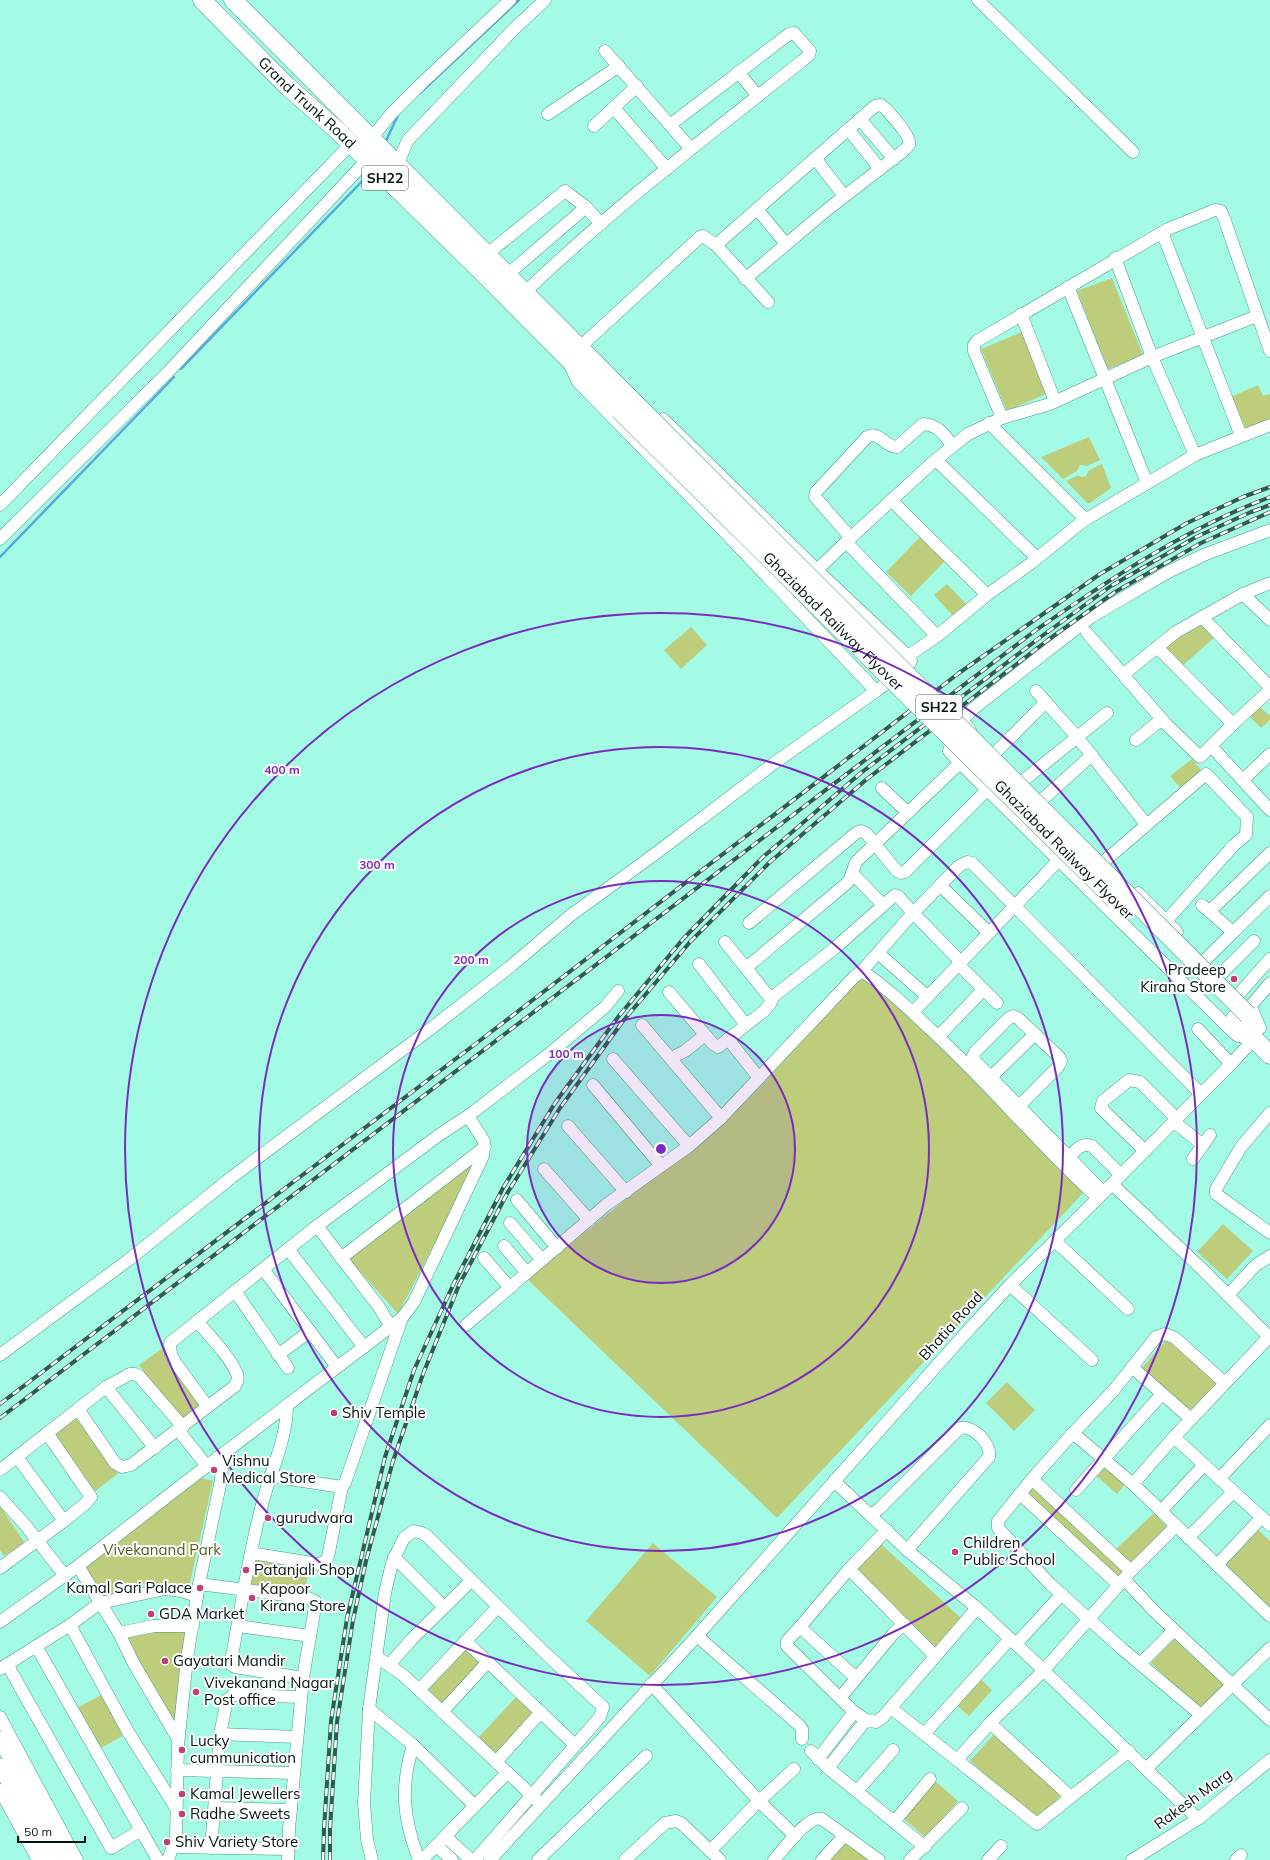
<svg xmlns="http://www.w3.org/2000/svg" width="1270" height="1860" font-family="Mulish,sans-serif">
<rect width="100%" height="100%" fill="#a3fbe6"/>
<!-- green -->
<g fill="#becd7b">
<polygon points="1112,278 1143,355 1108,369 1077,291"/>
<polygon points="1022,332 1048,393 1007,411 981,349"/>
<polygon points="1258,385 1263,396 1270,394 1270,419 1246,429 1231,397"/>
<polygon points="1089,437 1100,460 1087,466 1080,465 1077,471 1063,479 1041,457"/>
<polygon points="1102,464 1111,488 1090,503 1087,503 1066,481 1078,475 1081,477 1086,476 1089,470"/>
<polygon points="921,536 946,560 911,596 886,572"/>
<polygon points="947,584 967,605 954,617 934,595"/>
<polygon points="1202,621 1216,636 1181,667 1161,646"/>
<polygon points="691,627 707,645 681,669 664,650"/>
<polygon points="1258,705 1270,716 1270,720 1261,728 1248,715"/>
<polygon points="1192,759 1204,774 1183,791 1170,776"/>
<polygon points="860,976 920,1026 1085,1191 777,1518 527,1279 662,1170 760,1087"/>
<polygon points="476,1165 398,1314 348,1258 469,1166"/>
<polygon points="1223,1224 1253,1251 1227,1279 1197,1252"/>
<polygon points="1168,1338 1218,1382 1191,1413 1141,1369"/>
<polygon points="163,1348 204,1404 181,1422 139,1365"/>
<polygon points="1007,1382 1035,1410 1014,1431 986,1403"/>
<polygon points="76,1418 118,1474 94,1492 52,1435"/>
<polygon points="1104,1461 1127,1482 1117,1494 1093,1473"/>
<polygon points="198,1477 213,1481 189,1587 148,1583 123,1589 103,1598 82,1567"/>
<polygon points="1033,1484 1127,1571 1117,1581 1024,1496"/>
<polygon points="0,1506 25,1543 4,1556 0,1550"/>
<polygon points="1154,1513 1168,1528 1129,1566 1114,1551"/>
<polygon points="1258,1530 1270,1541 1270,1612 1223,1567"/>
<polygon points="879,1542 963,1620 937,1648 853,1569"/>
<polygon points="653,1543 717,1597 650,1676 586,1621"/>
<polygon points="255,1560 309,1570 304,1595 251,1585"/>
<polygon points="193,1626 178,1739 119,1633"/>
<polygon points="1174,1639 1225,1686 1202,1711 1151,1663"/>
<polygon points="465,1645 483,1661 442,1705 424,1688"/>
<polygon points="978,1677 992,1690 969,1716 955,1704"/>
<polygon points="101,1695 123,1736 99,1749 77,1708"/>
<polygon points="518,1695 536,1712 496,1755 478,1738"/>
<polygon points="995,1733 1063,1793 1038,1821 970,1761"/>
<polygon points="935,1781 958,1801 926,1838 903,1818"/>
<polygon points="846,1840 868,1860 828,1860"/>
</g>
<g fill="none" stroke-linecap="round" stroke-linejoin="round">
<!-- stream -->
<g stroke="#56a9dc" stroke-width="2.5">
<polyline points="420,93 519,0"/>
<polyline points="385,143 398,115"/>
<polyline points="181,369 369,174"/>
<polyline points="0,557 174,377"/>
</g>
<!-- minor casing -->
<g stroke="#419a88" stroke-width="13">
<g id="minor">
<polyline points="978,0 1133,152"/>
<polyline points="605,51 691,149"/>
<polyline points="738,72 758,96"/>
<polyline points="614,108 667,169"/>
<polyline points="548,114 619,66"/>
<polyline points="860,119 894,159"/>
<polyline points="594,126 637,86"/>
<polyline points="848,129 880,169"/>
<polyline points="815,158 844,196"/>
<polyline points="397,165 408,140 514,29 545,0"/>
<polyline points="757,209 786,244"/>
<polyline points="1162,232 1241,436"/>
<path d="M716 245 875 106 881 105 885 108C891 115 912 137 909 145 907 148 904 150 902 152L828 209 745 279"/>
<polyline points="486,255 565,191 586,207 601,224"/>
<polyline points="1115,258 1152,357 1195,455"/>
<polyline points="506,276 586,207"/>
<polyline points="1068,287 1147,483"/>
<path d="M520 297C608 212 706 137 802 61L809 55 810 51 794 33 789 34 670 125"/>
<polyline points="1021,314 1055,401"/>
<polyline points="579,348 700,237 703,236 716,245 768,302"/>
<polyline points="571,367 578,382 719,526 876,691 907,668 911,661 908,656 817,570 663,419"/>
<polyline points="1002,418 974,351 974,345 977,341 1168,229 1215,210 1221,211 1224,218 1270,351"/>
<polyline points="989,423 1085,519"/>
<polyline points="936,460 1037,558"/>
<polyline points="891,500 987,595"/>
<polyline points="0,505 350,145 358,143"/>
<path d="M851 538 815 497 816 492 867 437C880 430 884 447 897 447L923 424C938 425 944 434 952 445"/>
<polyline points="0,539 170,370 367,160 371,139 391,114 420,85 510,0"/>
<polyline points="846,542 932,463 968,434 1002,418 1050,404 1152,357 1257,316"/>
<polyline points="812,575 846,542 937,636"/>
<polyline points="1243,594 1270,620"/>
<polyline points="1202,617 1270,687"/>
<polyline points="1087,633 1165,723 1200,757 1233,724 1270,690"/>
<polyline points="1157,647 1233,724"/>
<polyline points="908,656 937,636 987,595 1030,564 1083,521 1195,455 1270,425"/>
<polyline points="1124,674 1176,632 1243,594 1270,583"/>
<polyline points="1036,691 1077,737 1146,824"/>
<polyline points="970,730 962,720 974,708 1091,617 1106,608 1170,571 1206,554 1270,530"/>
<polyline points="961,739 950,748 949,751 960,763 1232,1031 1238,1036 1254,1039"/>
<polyline points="1136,740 1162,719"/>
<polyline points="1211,746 1270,810"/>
<polyline points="996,752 1046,702"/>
<polyline points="1024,780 1107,713"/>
<polyline points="1243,780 1270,754"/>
<polyline points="882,788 908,813"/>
<polyline points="1043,799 1092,755"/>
<polyline points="1094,870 1206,774 1247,817 1246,835 1234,845 1166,921"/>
<polyline points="852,873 883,905"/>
<polyline points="940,885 989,933"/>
<polyline points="1138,893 1177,932"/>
<polyline points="1202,905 1233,932"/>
<polyline points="1210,911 1270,853"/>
<polyline points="749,923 856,833 861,831 866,833 896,870 901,873 905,872 987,790"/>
<polyline points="725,942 771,999"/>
<polyline points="878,953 928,997"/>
<polyline points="1204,961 1270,896"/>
<polyline points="699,964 746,1025"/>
<polyline points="959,965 997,1003"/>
<polyline points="746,968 847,883 850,879 856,862 960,763"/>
<polyline points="862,971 913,913 961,962"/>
<polyline points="1219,976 1254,941"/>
<polyline points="669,992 713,1044 718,1047 764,1011 770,1004 774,996 836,947 895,895 898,896 913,913 959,866 967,862 972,863 1201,1094"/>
<polyline points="1238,995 1270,959"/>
<polyline points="1249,1006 1252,1009 1260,1028"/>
<polyline points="1250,1007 1270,983"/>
<polyline points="913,1012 1058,861"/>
<polyline points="642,1025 721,1118"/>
<polyline points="1198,1029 1231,1064"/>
<polyline points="939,1036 983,990"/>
<polyline points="728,1039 759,1078"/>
<polyline points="671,1058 685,1051 705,1035"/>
<polyline points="613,1059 689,1146"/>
<polyline points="991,1077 1035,1034"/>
<polyline points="593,1085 661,1166"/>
<polyline points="1019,1106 1058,1067 1061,1061 1059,1057 1018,1018 1013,1016 1009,1018 975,1052 973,1056 975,1061 1103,1192"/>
<polyline points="1270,1113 1241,1147 1216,1189 1216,1194 1270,1233"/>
<polyline points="1174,1122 1203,1145"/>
<polyline points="568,1126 626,1192"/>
<polyline points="1145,1151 1101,1108 1103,1101 1129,1080 1140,1082 1177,1119"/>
<path d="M1069 1157C1076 1150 1081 1142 1092 1146L1121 1175"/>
<polyline points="1193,1159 1210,1135"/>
<polyline points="544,1169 589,1220"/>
<polyline points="1112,1184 1203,1270 1270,1338"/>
<polyline points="517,1200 557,1248"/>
<polyline points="510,1223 542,1260"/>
<polyline points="317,1226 379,1307 391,1327"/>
<polyline points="1055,1241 1128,1309"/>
<polyline points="504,1246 527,1273"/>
<polyline points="288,1249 364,1347"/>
<polyline points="341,1258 485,1147"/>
<polyline points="484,1258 510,1288"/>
<polyline points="263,1269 337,1367"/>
<polyline points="1010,1285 1092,1360"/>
<polyline points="235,1291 288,1368"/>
<polyline points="1228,1295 1256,1265 1270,1256"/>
<path d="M466 1325 606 1205 689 1146 721 1118 855 976 862 971C886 987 908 1008 929 1028 988 1082 1039 1144 1098 1198L1231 1064 1254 1039"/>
<polyline points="0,1355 127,1261 232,1177 429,1030 511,966 571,915 659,851 773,764 876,691"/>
<polyline points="278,1355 310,1331"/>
<polyline points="1132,1367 1191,1419"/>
<polyline points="106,1387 155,1448"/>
<path d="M287 1405C287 1440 270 1472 262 1505 248 1556 241 1609 231 1661L232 1665 235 1667 303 1678"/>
<polyline points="208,1407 175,1362 171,1355 170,1343 317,1226 439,1135 468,1116 549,1054 605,1007 618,991"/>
<path d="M78 1409 115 1463 122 1467 131 1465 235 1386C237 1382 239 1379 237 1374 229 1355 210 1337 197 1321"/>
<polyline points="178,1430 207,1466"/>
<polyline points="1073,1433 1114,1390 1156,1337 1165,1334 1175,1338 1225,1383"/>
<polyline points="1174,1437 1269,1337"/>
<polyline points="17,1457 64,1521"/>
<polyline points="0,1470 106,1387 130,1374 135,1374 140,1377 183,1427"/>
<polyline points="270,1476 342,1487"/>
<polyline points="1032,1479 1131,1571"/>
<polyline points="1219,1479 1270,1425"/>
<polyline points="834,1481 907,1550 977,1608 1016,1644 1198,1819"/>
<polyline points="1133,1484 1174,1437 1270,1525"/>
<polyline points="1076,1490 1162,1394"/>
<polyline points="1020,1494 1119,1585"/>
<polyline points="0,1497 27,1527 65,1576"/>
<polyline points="1161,1511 1204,1465"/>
<path d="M871 1515 879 1509 960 1428C973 1425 992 1444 989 1457L907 1550"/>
<polyline points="887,1530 849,1569 935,1656"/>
<polyline points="1188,1538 1233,1492"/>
<polyline points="251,1553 318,1564 325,1562 328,1557 342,1487 345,1483 402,1318"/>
<polyline points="394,1557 444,1607"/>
<polyline points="1217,1565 1262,1517"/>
<polyline points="78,1566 119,1633 134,1664 178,1739"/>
<polyline points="0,1568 64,1521 85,1504 91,1497 47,1433"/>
<polyline points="1124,1579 1153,1610 1270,1720"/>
<polyline points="199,1584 308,1598 315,1601 315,1607 303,1678 289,1829 288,1860"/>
<polyline points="0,1622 78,1566 178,1488 402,1318 414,1302 483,1156 484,1141 468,1116"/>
<polyline points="70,1625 127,1730 176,1808"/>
<polyline points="238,1626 310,1636"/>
<polyline points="800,1627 849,1569"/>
<polyline points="119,1633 154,1626 193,1626"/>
<polyline points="697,1636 799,1725 802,1729 802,1739"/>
<polyline points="465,1641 489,1663"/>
<polyline points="1016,1644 1062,1594"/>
<polyline points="36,1646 158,1860"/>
<polyline points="377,1657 403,1675 538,1801"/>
<polyline points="7,1664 111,1848 141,1830"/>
<polyline points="1140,1664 1174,1630"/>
<polyline points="389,1665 412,1639 471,1581"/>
<polyline points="0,1669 70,1625 100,1603 165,1589 181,1591 197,1596"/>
<polyline points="856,1678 800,1627 787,1641 787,1646 854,1712 866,1720 876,1722 883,1717 977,1608"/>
<polyline points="651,1684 759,1801 795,1836"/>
<polyline points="419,1690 498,1607"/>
<polyline points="840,1698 893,1634 904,1624"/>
<polyline points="891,1708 957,1760 991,1722 1044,1670 1131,1571 1176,1526"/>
<polyline points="369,1709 413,1745 475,1806"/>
<polyline points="442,1712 486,1664 489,1663 575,1745"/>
<polyline points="1201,1715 1121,1648 1050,1584 998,1528 998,1521 1032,1479 1073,1433 1133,1484 1270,1616"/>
<polyline points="0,1717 77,1860"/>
<polyline points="990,1723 1071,1797"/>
<polyline points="220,1734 296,1737"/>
<polyline points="924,1734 1010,1639"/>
<path d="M413 1745C400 1788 403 1818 419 1860"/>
<polyline points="811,1751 828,1768 925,1847"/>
<polyline points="818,1759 854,1712"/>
<polyline points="957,1760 1037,1824 1129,1751"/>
<polyline points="496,1762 541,1712"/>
<polyline points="828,1768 866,1720"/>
<polyline points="1146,1769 1270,1648"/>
<polyline points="177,1770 294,1773"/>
<polyline points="0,1790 38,1860"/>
<polyline points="857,1791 893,1750"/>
<polyline points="215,1808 291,1810"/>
<polyline points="894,1822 930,1779"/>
<polyline points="446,1837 471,1860"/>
<polyline points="437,1846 452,1860"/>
<polyline points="172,1847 288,1849"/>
<polyline points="211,1848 220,1734 227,1700 233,1695 301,1697"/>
<polyline points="710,1851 759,1801 794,1769"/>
<polyline points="168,1860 176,1838 178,1745 187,1659 199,1584 221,1480 222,1467 217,1458"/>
<polyline points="372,1860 367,1839 364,1803 369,1709 385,1593 392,1563 404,1538 414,1531 422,1533 427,1536 544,1652 603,1707 600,1717 475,1860"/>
<polyline points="422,1860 507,1773"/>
<polyline points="490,1860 697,1636 964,1335 1010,1285 1098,1198"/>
<polyline points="538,1860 646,1756"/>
<polyline points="625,1860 665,1823 676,1821 681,1823 720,1860"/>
<path d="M774 1860C783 1850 809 1814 822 1819L879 1860"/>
<polyline points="822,1860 844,1836"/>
<polyline points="910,1860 962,1808"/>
<polyline points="988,1860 1001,1846"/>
<polyline points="1132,1860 1198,1819 1270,1760"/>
<polyline points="1236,1860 1241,1855"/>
</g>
</g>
<!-- major casing -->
<g stroke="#419a88" stroke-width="16">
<g id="major">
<polyline points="0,1739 67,1860"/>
<polyline points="0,1766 51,1860"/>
</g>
</g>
<!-- highway casing -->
<g stroke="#419a88" stroke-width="19">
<g id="highway">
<path id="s1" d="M202 0 286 85 338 131 482 272 619 410"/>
<polyline points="233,0 631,399"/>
<polyline points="1235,1019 1270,1055"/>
</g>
</g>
<!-- minor -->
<use href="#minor" stroke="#fff" stroke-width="12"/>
<!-- major -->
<use href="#major" stroke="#fff" stroke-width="15"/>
<!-- highway -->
<use href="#highway" stroke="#fff" stroke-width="18"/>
<!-- rail casing -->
<g stroke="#325a51" stroke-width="4">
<g id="rail">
<polyline points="0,1404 478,1042 959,673 1100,574 1187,523 1243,497 1270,487"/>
<path d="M0 1418 1036 630C1110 579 1185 529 1270 497"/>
<polyline points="323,1860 324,1829 331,1721 347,1618 385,1457 414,1370 454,1283 503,1188 555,1103 618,1017 683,939 763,857 862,772 1042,636 1111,586 1196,537 1251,512 1270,505"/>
<polyline points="330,1860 330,1829 337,1722 353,1620 366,1561 393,1461 423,1374 459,1285 508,1192 560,1108 623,1021 690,942 770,862 867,779 1048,640 1115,592 1201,543 1270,512"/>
</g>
</g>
<!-- rail -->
<use href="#rail" stroke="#fff" stroke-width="2.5" stroke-dasharray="8" stroke-linecap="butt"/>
<!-- highway-bridge casing -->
<g stroke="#419a88" stroke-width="19" stroke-linecap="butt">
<g id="highway-bridge">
<polyline points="631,399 1248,1015"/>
<path id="s2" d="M619 410 1115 900"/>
</g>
</g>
<!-- highway-bridge -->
<use href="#highway-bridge" stroke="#fff" stroke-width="18"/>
</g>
<!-- distance rings -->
<circle cx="661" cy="1149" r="134" fill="#7b2cbf" fill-opacity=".12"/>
<g fill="none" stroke="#7b2cbf" stroke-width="2">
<circle cx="661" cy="1149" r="134"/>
<circle cx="661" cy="1149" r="268"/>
<circle cx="661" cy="1149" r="402"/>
<circle cx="661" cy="1149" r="536"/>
</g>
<!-- markers -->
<g fill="#c53c78" stroke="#fff" stroke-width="1.5">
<circle cx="1234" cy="979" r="4"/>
<circle cx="334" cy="1413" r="4"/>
<circle cx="214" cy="1470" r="4"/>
<circle cx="268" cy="1518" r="4"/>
<circle cx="955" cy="1552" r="4"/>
<circle cx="246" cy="1570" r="4"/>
<circle cx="200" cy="1588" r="4"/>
<circle cx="252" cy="1598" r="4"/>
<circle cx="151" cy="1614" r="4"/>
<circle cx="165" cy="1661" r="4"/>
<circle cx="196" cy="1692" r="4"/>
<circle cx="182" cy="1750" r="4"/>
<circle cx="182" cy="1794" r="4"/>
<circle cx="182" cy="1814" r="4"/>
<circle cx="167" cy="1842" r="4"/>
</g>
<g text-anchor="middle" stroke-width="4" stroke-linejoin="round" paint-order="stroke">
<!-- shield labels -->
<g fill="#fff" stroke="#4c5a57" stroke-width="1">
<rect x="362" y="166" width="46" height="24" rx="3"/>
<rect x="916" y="695" width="46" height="24" rx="3"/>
</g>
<g font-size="14" font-weight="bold" fill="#00140f">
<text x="385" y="183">SH22</text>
<text x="939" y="712">SH22</text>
</g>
<!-- street labels -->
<g font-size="15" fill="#00140f" stroke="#fff">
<text dy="5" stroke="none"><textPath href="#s1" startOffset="147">Grand Trunk Road</textPath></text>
<text dy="5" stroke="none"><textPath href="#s2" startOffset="301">Ghaziabad Railway Flyover</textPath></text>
<text transform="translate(1064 850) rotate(45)" y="5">Ghaziabad Railway Flyover</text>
<text transform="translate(951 1326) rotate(-48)" y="5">Bhatia Road</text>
<text transform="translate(1193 1799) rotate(-36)" y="5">Rakesh Marg</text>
</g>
<!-- poi labels -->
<g font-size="15" fill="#00140f" stroke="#fff" text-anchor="start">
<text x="1226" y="975" text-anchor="end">Pradeep<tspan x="1226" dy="17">Kirana Store</tspan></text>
<text x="342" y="1418">Shiv Temple</text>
<text x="222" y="1466">Vishnu<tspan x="222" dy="17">Medical Store</tspan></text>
<text x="276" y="1523">gurudwara</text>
<text x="963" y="1548">Children<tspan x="963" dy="17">Public School</tspan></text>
<text x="254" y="1575">Patanjali Shop</text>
<text x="192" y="1593" text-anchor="end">Kamal Sari Palace</text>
<text x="260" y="1594">Kapoor<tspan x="260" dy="17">Kirana Store</tspan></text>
<text x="159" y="1619">GDA Market</text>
<text x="173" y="1666">Gayatari Mandir</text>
<text x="204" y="1688">Vivekanand Nagar<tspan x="204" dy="17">Post office</tspan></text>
<text x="190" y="1746">Lucky<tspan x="190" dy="17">cummunication</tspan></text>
<text x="190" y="1799">Kamal Jewellers</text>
<text x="190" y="1819">Radhe Sweets</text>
<text x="175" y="1847">Shiv Variety Store</text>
</g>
<!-- park labels -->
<g font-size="15" fill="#545e22" stroke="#fff">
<text x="162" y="1555">Vivekanand Park</text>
</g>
</g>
<circle cx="661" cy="1149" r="6" fill="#7b2cbf" stroke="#fff" stroke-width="2"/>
<g font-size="12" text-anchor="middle" font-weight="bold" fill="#7b2cbf" stroke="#fff" stroke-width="4" stroke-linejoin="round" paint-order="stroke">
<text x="282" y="774">400 m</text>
<text x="377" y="869">300 m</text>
<text x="471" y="964">200 m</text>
<text x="566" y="1058">100 m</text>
</g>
<!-- scale -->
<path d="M18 1836v6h67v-6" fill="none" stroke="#00140f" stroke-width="2"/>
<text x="24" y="1836" font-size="12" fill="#00140f" stroke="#ffffff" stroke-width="3" paint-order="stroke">50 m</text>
</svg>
